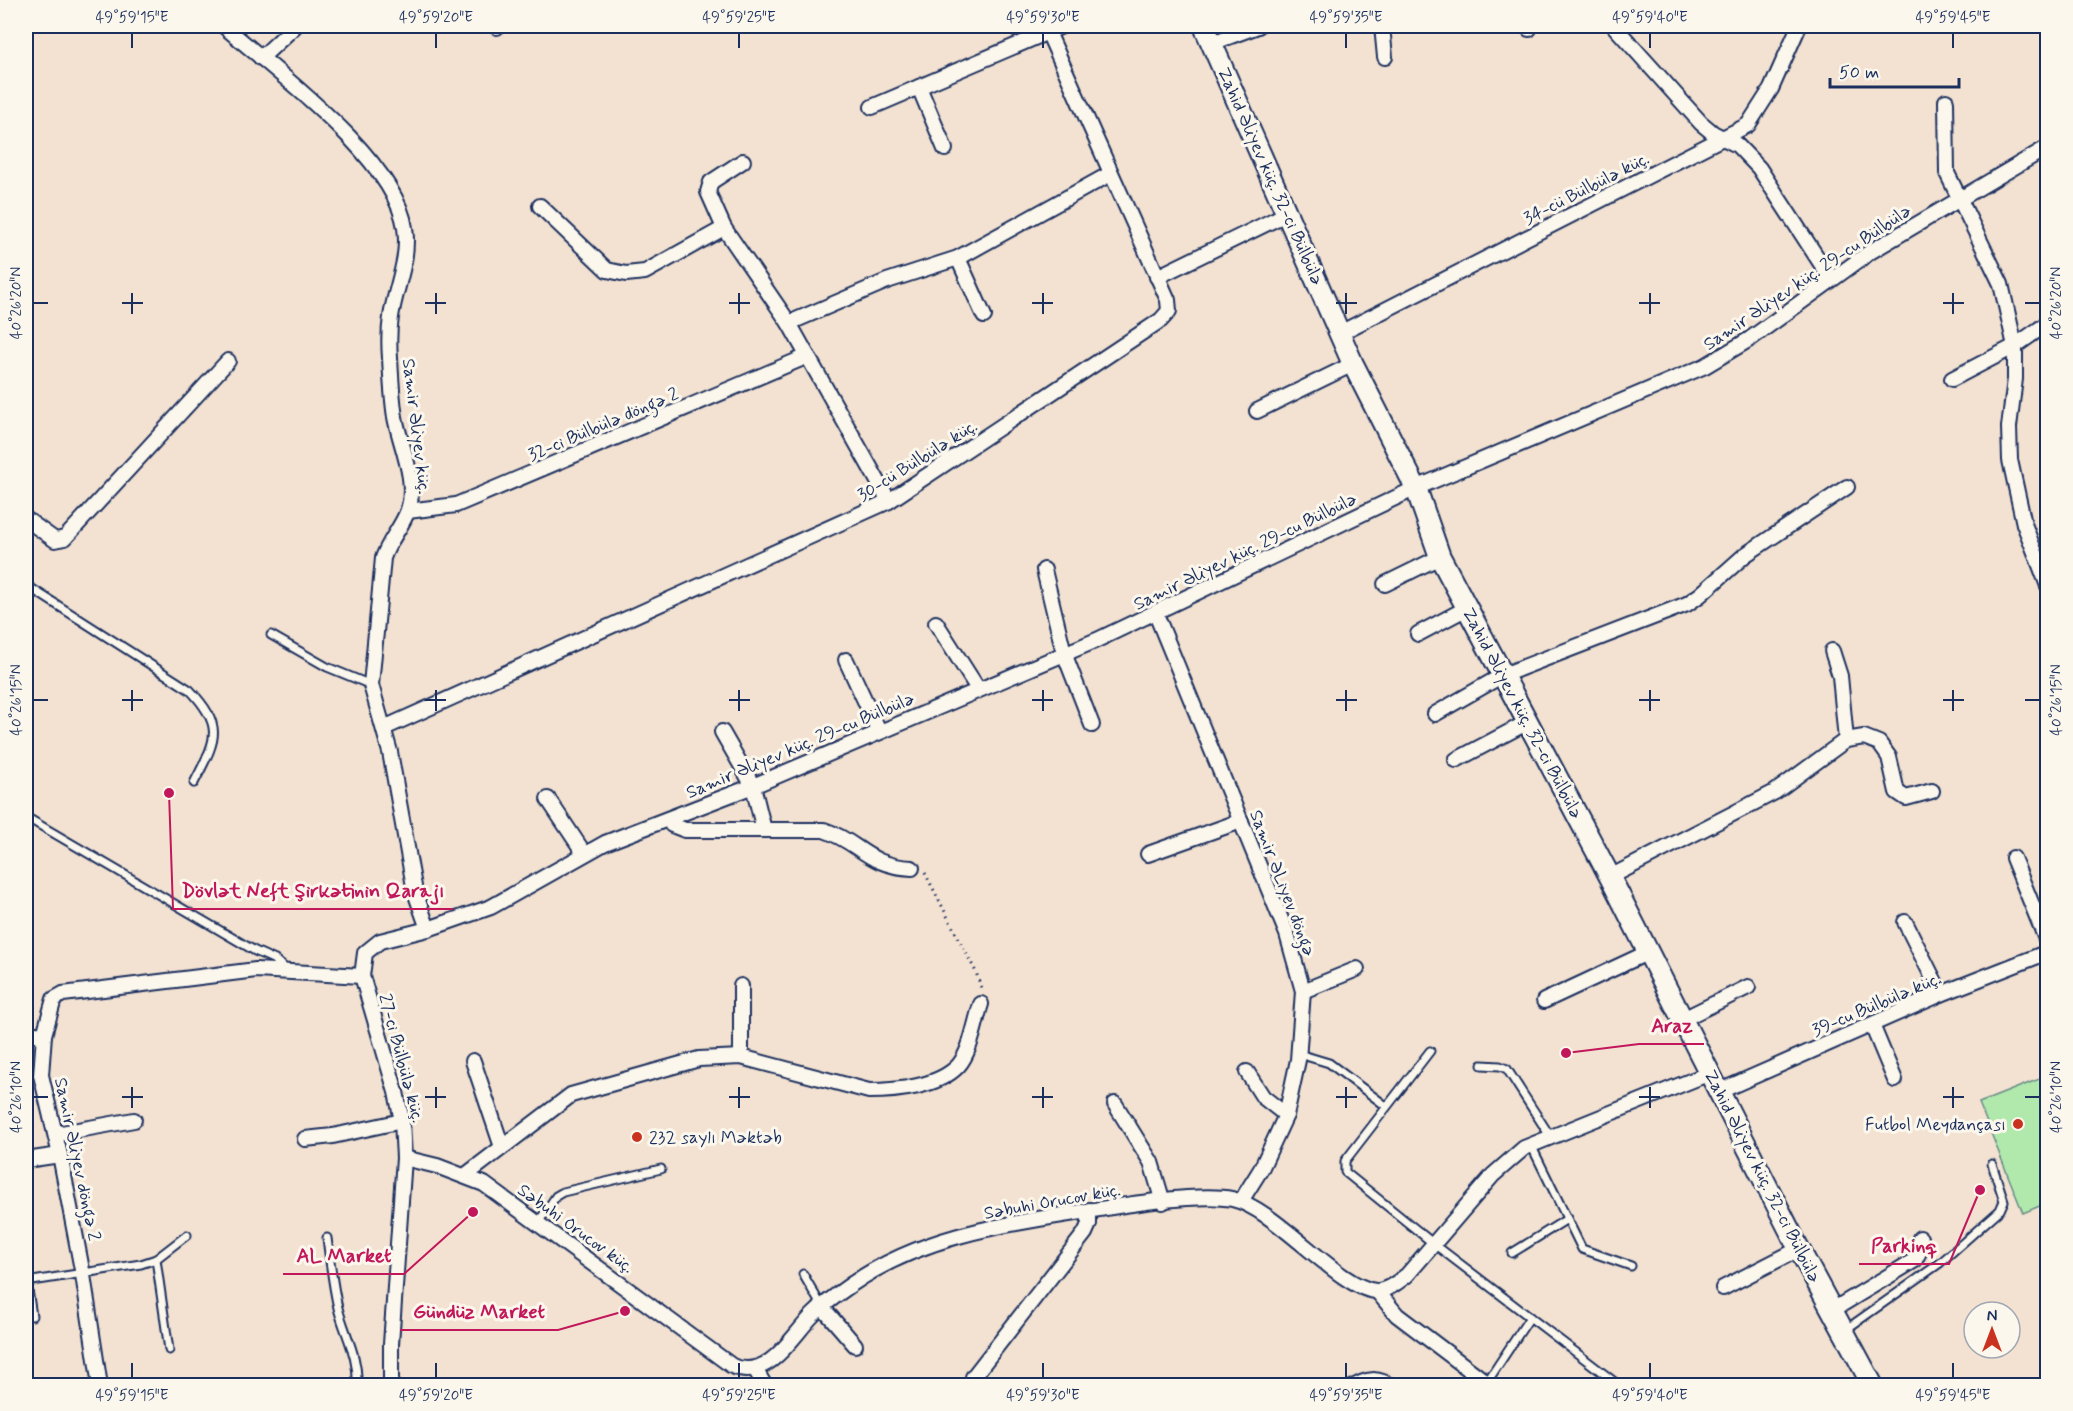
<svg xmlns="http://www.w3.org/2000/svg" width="2073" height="1411" font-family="Mynerve,sans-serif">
<rect width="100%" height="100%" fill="#f3e2d1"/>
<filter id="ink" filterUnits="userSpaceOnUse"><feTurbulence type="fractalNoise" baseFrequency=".0167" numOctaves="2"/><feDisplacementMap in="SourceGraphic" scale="12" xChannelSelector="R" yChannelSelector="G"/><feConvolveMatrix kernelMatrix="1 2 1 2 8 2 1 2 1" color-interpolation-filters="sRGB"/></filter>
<g filter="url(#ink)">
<!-- green -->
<polygon fill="#b1e9ad" stroke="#668c86" stroke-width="1.5" points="2047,1076 2047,1203 2023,1213 1979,1103"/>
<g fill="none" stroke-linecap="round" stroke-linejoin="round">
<!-- lane casing -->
<g stroke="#1b2f5e" stroke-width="11">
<g id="lane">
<path d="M26 585 190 690C226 728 215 741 194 783"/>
<polyline points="271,635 327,667 371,685"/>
<polyline points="26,817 255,951 275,960 287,970"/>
<polyline points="1430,1051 1345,1161 1345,1172 1434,1244 1620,1386"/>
<polyline points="1299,1054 1329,1063 1386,1106"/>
<polyline points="1482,1065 1500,1066 1507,1069 1550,1136"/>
<polyline points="1531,1145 1582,1249 1631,1266"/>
<polyline points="538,1223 556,1196 563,1192 661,1169"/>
<path d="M327 1238C330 1262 333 1286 338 1308 345 1335 359 1357 357 1386"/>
<polyline points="1512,1253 1567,1219"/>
<polyline points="156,1259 169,1350"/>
<polyline points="803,1274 822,1307"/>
<polyline points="26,1282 141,1264 156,1259 187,1235"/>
<polyline points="27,1283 32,1316"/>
<polyline points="1845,1330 1940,1263 2000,1210 2004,1201 1992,1164"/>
<polyline points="1487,1382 1530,1317"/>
<path d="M1348 1386C1365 1375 1379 1372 1396 1386"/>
</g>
</g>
<!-- street casing -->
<g stroke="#1b2f5e" stroke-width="18">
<g id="street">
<path d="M224 26C276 72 395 158 405 228 410 259 395 288 391 317 389 330 389 345 390 358 391 377 392 398 395 417 400 445 418 481 408 510 402 527 389 540 383 558L371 685 390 752 415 892 428 929"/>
<polyline points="1382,26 1385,57"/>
<polyline points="1527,26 1529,29"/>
<polyline points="1614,26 1701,123 1713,133 1737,145 1759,168 1831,279"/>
<polyline points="497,27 498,26"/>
<polyline points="1212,43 1258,26"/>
<polyline points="261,58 295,26"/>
<polyline points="919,87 945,149"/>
<polyline points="1946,101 1947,173 2001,284 2015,346 2015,379 2009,427 2010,460 2024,524 2048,586"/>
<polyline points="872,107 1062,26"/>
<polyline points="540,206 607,270 626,274 645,272 724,228 789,323 889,501"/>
<polyline points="724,228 708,192 711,182 743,161"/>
<polyline points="958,258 984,316"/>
<polyline points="1157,277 1288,213"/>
<polyline points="789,323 887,281 958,258 1110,174"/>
<polyline points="1340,333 1748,125 1771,89 1799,26"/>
<polyline points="1952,379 2015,346 2048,323"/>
<polyline points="1257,411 1353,364"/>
<polyline points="408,511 456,505 808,356"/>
<polyline points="26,519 55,540 65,538 228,361"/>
<polyline points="1044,570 1064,653 1092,725"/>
<polyline points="1385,584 1440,557"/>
<polyline points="1156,614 1287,934 1303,991 1298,1060 1286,1115 1261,1169 1241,1201"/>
<polyline points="936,623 978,689"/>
<polyline points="1418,634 1467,608"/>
<polyline points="1832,651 1840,676 1846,740"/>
<polyline points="846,660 879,731"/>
<polyline points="1435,714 1503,675 1687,604 1700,595 1745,555 1847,487"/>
<polyline points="384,728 889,501 1161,320 1169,311 1168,300 1048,32"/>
<polyline points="722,732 753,786 764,830"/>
<polyline points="1456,760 1528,722"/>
<polyline points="548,799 584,853"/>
<path d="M673 818 672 825 685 830H824C860 842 867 866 912 868"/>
<polyline points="1148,854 1241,821"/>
<polyline points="2013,858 2048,944"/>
<polyline points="1610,877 1775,792 1846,740 1864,737 1879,743 1889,757 1897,792 1906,798 1932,791"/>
<polyline points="1905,922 1941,994"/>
<polyline points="1303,991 1357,969"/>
<polyline points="1544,1001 1649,952"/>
<polyline points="1683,1019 1748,987"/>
<polyline points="1872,1025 1895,1080"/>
<polyline points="26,1033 44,1035"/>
<polyline points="741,1057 741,986"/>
<polyline points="473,1061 502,1147"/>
<polyline points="1247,1072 1263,1097 1286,1115"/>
<polyline points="1720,1091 1941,994 2048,952"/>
<polyline points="1115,1104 1151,1162 1163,1202"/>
<polyline points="56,1134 134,1120"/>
<polyline points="305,1139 333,1136 402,1121"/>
<path d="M404 1158 437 1166 484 1184 732 1366C769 1381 791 1337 813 1315 825 1303 839 1293 852 1284 918 1238 998 1225 1075 1213 1112 1207 1197 1192 1232 1199 1276 1208 1339 1289 1376 1291 1387 1291 1398 1282 1407 1275L1493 1175 1524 1148 1710 1073"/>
<polyline points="26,1160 60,1155"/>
<path d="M466 1175 571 1095 699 1059 741 1057 869 1091C896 1091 938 1087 958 1066 971 1052 975 1022 981 1004"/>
<polyline points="1723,1288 1799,1249"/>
<polyline points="1377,1291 1397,1315 1491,1386"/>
<polyline points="822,1307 855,1345"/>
<polyline points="1831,1311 1915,1260 1920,1250 1920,1238"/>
<polyline points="755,1369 765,1386"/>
<polyline points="973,1377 1085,1233 1089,1224 1089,1210"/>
<polyline points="100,1386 83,1275 60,1155 41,1075 44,1035 54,999 63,994 256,970 362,976"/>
<polyline points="391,1386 391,1344 404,1158 402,1121 396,1092 362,976 365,953 380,941 428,929 491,907 605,843 753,786 1097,640 1416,488 1705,366 1750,339 1870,252 2048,147"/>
</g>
</g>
<!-- secondary casing -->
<g stroke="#1b2f5e" stroke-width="24">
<polyline id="secondary" points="1204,26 1353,364 1416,488 1440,557 1610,877 1799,1249 1873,1386"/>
</g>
<!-- path -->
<polyline stroke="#1b2f5e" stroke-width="3" stroke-dasharray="1.5 4.5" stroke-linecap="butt" points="925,873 976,972 982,991"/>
<!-- lane -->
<use href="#lane" stroke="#fbf7ec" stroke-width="7"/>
<!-- street -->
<use href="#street" stroke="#fbf7ec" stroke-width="14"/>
<!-- secondary -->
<use href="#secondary" stroke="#fbf7ec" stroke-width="20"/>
</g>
</g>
<!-- ticks -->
<path fill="none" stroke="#1b2f5e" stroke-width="2" d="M132 33V48M436 33V48M739 33V48M1043 33V48M1346 33V48M1650 33V48M1953 33V48M132 293V314M436 293V314M739 293V314M1043 293V314M1346 293V314M1650 293V314M1953 293V314M33 303H48M122 303H143M425 303H446M729 303H750M1032 303H1053M1336 303H1357M1639 303H1660M1943 303H1964M2025 303H2040M132 690V711M436 690V711M739 690V711M1043 690V711M1346 690V711M1650 690V711M1953 690V711M33 700H48M122 700H143M425 700H446M729 700H750M1032 700H1053M1336 700H1357M1639 700H1660M1943 700H1964M2025 700H2040M132 1087V1108M436 1087V1108M739 1087V1108M1043 1087V1108M1346 1087V1108M1650 1087V1108M1953 1087V1108M33 1097H48M122 1097H143M425 1097H446M729 1097H750M1032 1097H1053M1336 1097H1357M1639 1097H1660M1943 1097H1964M2025 1097H2040M132 1363V1378M436 1363V1378M739 1363V1378M1043 1363V1378M1346 1363V1378M1650 1363V1378M1953 1363V1378"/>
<!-- markers -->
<g fill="#c8321e" stroke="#fbf7ec" stroke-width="2">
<circle cx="2018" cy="1124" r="6"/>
<circle cx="637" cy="1137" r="6"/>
</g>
<g text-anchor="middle" stroke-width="6" stroke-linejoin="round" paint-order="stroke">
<!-- street labels -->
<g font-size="18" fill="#1b2f5e" stroke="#fbf7ec">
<text transform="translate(1271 176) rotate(66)" y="6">Zahid Əliyev küç. 32-ci Bülbülə</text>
<text transform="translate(1586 188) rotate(-27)" y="6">34-cü Bülbülə küç.</text>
<text transform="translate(1807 277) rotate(-34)" y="6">Samir Əliyev küç. 29-cu Bülbülə</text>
<text transform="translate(603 424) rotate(-23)" y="6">32-ci Bülbülə döngə 2</text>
<text transform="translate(417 426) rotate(83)" y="6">Samir Əliyev küç.</text>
<text transform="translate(917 460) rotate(-32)" y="6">30-cü Bülbülə küç.</text>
<text transform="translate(1245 551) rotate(-26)" y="6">Samir Əliyev küç. 29-cu Bülbülə</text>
<text transform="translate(1523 713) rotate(62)" y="6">Zahid Əliyev küç. 32-ci Bülbülə</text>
<text transform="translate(800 745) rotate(-23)" y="6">Samir Əliyev küç. 29-cu Bülbülə</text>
<text transform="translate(1283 883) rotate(69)" y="6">Samir ƏLiyev döngə</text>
<text transform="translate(1876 1004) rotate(-23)" y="6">39-cu Bülbülə küç.</text>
<text transform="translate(402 1058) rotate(75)" y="6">27-ci Bülbülə küç.</text>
<text transform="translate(78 1159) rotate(78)" y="6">Samir Əliyev döngə 2</text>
<text transform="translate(1763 1176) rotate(63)" y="6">Zahid Əliyev küç. 32-ci Bülbülə</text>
<text transform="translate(1052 1201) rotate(-10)" y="6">Səbuhi Orucov küç.</text>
<text transform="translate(576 1228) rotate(36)" y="6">Səbuhi Orucov küç.</text>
</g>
<!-- poi labels -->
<g font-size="18" fill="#1b2f5e" stroke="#fbf7ec" text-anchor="end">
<text x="2006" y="1130">Futbol Meydançası</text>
<text x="649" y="1143" text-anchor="start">232 saylı Məktəb</text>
</g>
</g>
<!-- callouts -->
<path fill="none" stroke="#c2185b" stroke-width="2" d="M169 793L173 909H453M1566 1053L1639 1044H1704M1980 1190L1949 1264H1859M473 1212L404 1274H283M625 1311L558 1330H400"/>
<g fill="#c2185b" stroke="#fbf7ec" stroke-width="2">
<circle cx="169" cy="793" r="6"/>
<circle cx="1566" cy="1053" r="6"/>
<circle cx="1980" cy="1190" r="6"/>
<circle cx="473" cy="1212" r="6"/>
<circle cx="625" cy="1311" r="6"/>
</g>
<g font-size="20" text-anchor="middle" font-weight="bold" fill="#c2185b" stroke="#fbf7ec" stroke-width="6" stroke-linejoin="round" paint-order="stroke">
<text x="313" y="897">Dövlət Neft Şirkətinin Qarajı</text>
<text x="1672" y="1032">Araz</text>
<text x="1904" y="1252">Parkinq</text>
<text x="344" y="1262">AL Market</text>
<text x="479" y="1318">Gündüz Market</text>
</g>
<!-- margin -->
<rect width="2073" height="1411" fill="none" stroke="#fbf7ec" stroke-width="66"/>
<!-- north arrow -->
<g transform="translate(1992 1330)"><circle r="28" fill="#fbf7ec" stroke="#a1a7b3" stroke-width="1.5"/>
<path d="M0-4.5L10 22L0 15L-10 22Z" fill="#c8321e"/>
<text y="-9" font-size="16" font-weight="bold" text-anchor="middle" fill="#1b2f5e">N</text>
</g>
<!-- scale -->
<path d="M1830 78v9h129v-9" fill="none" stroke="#1b2f5e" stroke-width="3"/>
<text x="1839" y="78" font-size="18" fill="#1b2f5e" stroke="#fbf7ec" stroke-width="4.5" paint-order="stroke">50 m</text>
<rect x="33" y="33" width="2007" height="1345" fill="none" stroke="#1b2f5e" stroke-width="2"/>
<g font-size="15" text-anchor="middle" fill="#1b2f5e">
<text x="132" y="22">49°59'15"E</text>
<text x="436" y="22">49°59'20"E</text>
<text x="739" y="22">49°59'25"E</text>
<text x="1043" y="22">49°59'30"E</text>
<text x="1346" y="22">49°59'35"E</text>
<text x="1650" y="22">49°59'40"E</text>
<text x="1953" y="22">49°59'45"E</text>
<text transform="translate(16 303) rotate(-90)" y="5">40°26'20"N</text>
<text transform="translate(2056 303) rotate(-90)" y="5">40°26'20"N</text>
<text transform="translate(16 700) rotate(-90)" y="5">40°26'15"N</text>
<text transform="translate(2056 700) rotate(-90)" y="5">40°26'15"N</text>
<text transform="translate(16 1097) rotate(-90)" y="5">40°26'10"N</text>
<text transform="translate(2056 1097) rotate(-90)" y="5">40°26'10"N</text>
<text x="132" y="1400">49°59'15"E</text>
<text x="436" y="1400">49°59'20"E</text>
<text x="739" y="1400">49°59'25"E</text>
<text x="1043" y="1400">49°59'30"E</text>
<text x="1346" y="1400">49°59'35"E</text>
<text x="1650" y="1400">49°59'40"E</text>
<text x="1953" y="1400">49°59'45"E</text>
</g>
</svg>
